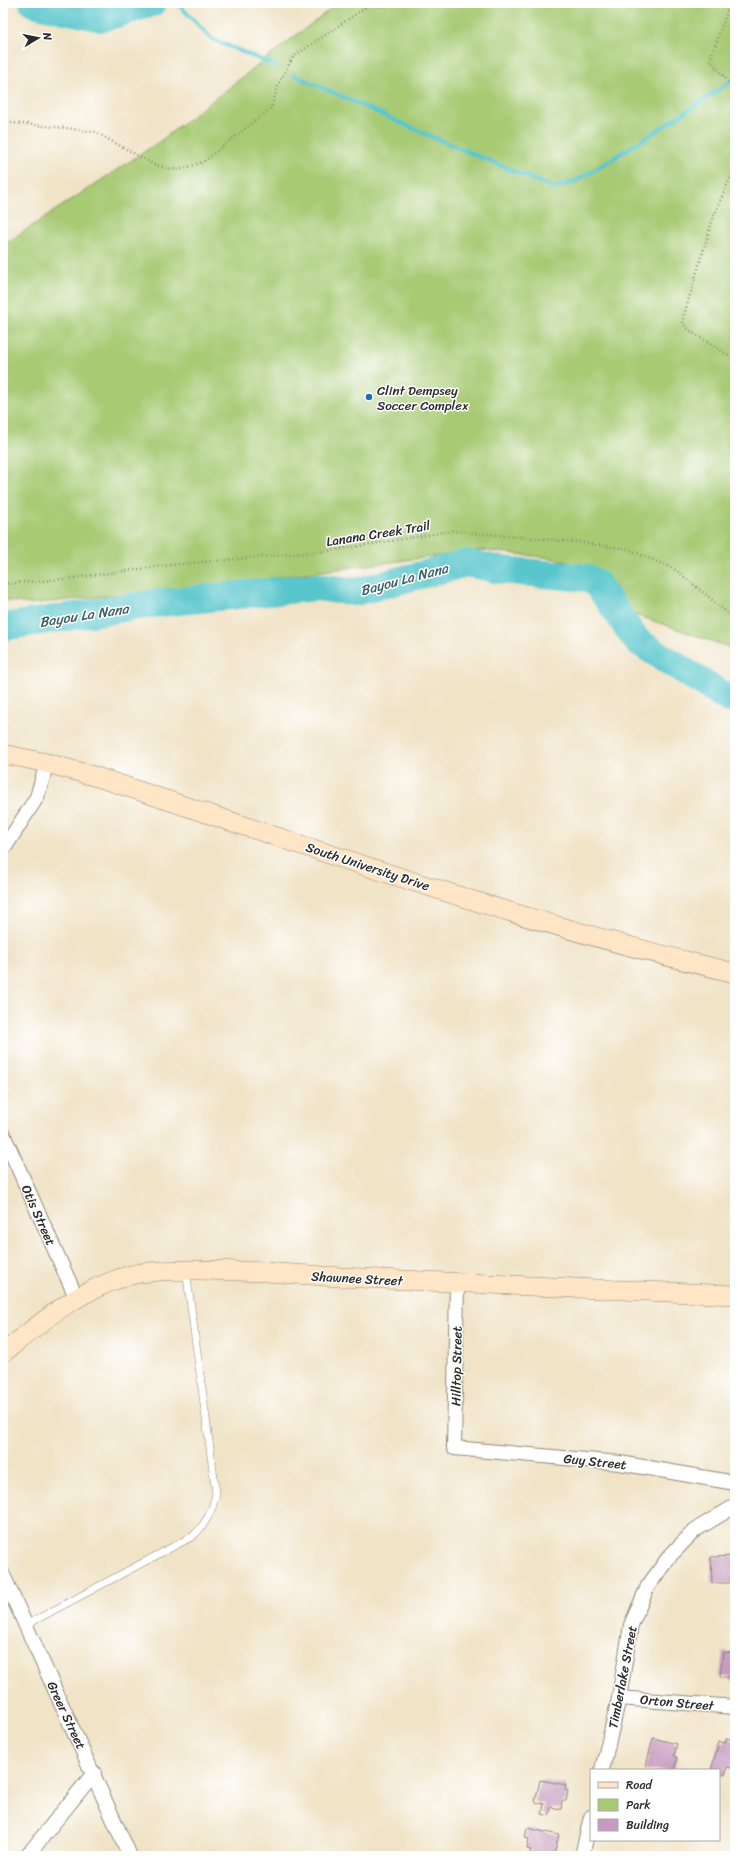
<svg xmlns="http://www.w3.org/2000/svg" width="738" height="1859" font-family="Sriracha,sans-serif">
<rect width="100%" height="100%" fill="#fff"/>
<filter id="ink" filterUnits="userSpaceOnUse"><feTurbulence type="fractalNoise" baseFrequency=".025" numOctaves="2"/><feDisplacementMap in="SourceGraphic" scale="8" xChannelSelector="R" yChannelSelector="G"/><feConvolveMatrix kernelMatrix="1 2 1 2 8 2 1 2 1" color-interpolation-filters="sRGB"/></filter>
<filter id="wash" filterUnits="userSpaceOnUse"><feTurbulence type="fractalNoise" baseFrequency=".012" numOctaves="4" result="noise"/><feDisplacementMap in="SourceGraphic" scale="16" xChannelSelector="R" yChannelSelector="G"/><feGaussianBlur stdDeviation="0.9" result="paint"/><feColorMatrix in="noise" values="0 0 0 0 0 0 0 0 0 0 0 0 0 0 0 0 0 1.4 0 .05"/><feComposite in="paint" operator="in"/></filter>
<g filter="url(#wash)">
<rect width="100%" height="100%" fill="#f0e3c6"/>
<!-- green -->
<polygon fill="#a7ca73" stroke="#697a4f" points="338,3 735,3 735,650 726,646 636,615 598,570 551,558 481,550 234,583 30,604 3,600 3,245 159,142"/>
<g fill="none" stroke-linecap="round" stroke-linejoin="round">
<!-- stream -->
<g stroke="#58c6cc" stroke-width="4.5">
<polyline points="177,3 212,39 276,66"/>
<path d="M294 75 428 135 554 188C579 183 602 165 623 152 661 128 699 104 735 78"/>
</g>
<!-- river -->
<g stroke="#58c6cc" stroke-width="28">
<polyline points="33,3 102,18 152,3"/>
<polyline points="3,627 150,604 317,587 355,592 467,563 501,570 587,578 597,584 637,641 729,699 735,700"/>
</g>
</g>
<g id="blocks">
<!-- building -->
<g fill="#c79bbf">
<polygon points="735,1556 735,1583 712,1583 711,1557"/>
<polygon points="733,1649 735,1649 735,1681 730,1681 730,1677 720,1677 723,1652 732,1653"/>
<polygon points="653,1738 677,1744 674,1756 677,1757 674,1770 645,1770"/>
<polygon points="727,1738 735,1740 735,1769 727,1767 725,1775 719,1774 719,1770 711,1770 719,1742 725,1743"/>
<polygon points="540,1780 566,1785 565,1790 568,1791 566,1801 562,1801 561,1809 551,1807 549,1816 542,1814 544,1804 535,1802"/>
<polygon points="527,1828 559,1835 554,1855 529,1856 531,1850 527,1849 529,1839 525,1838"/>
<polygon points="620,1852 641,1855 641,1856 620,1856"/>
</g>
</g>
</g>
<g filter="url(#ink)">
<use href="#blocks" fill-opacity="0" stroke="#8e8778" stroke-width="1"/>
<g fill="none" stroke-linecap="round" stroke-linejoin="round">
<!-- lane casing -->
<g stroke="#8e8778" stroke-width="8">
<path id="lane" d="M26 1625 193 1536C206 1524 212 1512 216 1493L186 1270"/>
</g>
<!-- street casing -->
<g stroke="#8e8778" stroke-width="16">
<g id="street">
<polyline points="3,850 37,797 47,763"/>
<polyline points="3,1134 76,1297"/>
<polyline points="457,1283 454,1448 620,1463 735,1483"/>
<polyline points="3,1575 130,1856"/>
<polyline points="619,1698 735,1707"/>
<polyline points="602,1770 619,1698 631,1625 648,1586 669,1557 695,1530 735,1506"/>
<polyline points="27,1856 94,1773"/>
<polyline points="582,1856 591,1817"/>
</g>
</g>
<!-- secondary casing -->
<g stroke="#8e8778" stroke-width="20">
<g id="secondary">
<path d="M3 754 47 763 97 777C308 846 518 922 735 973"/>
<path d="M3 1353C44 1320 79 1289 131 1275 150 1270 169 1271 188 1270 239 1269 289 1274 340 1277 472 1284 603 1289 735 1295"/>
</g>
</g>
<!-- path -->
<g stroke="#8e8778" stroke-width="2.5" stroke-dasharray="1 3" stroke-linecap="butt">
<polyline points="730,3 710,60 735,90"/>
<polyline points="3,122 66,128 95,132 155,165 167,168 179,170 203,162 271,108 279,83 293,57 372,3"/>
<polyline points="735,167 714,215 684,315 683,324 693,333 735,359"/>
<polyline points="3,584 64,579 170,565 329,551 452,531 577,542 628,549 676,570 735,619"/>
</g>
<!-- lane -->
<use href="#lane" stroke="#fff" stroke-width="7"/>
<!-- street -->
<use href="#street" stroke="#fff" stroke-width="14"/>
<!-- secondary -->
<use href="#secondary" stroke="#fde5c5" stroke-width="19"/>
</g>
</g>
<!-- markers -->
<circle fill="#1f6fb2" stroke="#fff" stroke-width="1.5" cx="369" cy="397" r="4"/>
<g text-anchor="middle" stroke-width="3" stroke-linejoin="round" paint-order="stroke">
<!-- poi labels -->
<g font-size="13" fill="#2b2b2b" stroke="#fff" text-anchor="start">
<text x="377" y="395">Clint Dempsey<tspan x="377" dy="15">Soccer Complex</tspan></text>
</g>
<!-- street labels -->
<g font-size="13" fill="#2b2b2b" stroke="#fff">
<text transform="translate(378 533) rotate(-9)" y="5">Lanana Creek Trail</text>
<text transform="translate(368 866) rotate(18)" y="5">South University Drive</text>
<text transform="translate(39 1215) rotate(66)" y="5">Otis Street</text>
<text transform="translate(357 1278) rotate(3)" y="5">Shawnee Street</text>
<text transform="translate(456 1366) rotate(-89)" y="5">Hilltop Street</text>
<text transform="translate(595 1461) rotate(6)" y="5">Guy Street</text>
<text transform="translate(622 1677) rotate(-79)" y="5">Timberlake Street</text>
<text transform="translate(677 1702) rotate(5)" y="5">Orton Street</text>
<text transform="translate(67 1715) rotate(65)" y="5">Greer Street</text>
</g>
<!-- water labels -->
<g font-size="14" font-style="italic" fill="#3b6163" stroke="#fff">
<text transform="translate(404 579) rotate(-15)" y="5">Bayou La Nana</text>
<text transform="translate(84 615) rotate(-9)" y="5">Bayou La Nana</text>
</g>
</g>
<!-- margin -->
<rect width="738" height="1859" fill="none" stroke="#fff" stroke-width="16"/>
<!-- legend -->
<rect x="590" y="1769" width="130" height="72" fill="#ffffff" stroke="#aaaaaa"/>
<rect x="598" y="1782" width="20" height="6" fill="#fde5c5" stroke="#aaaaaa"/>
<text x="626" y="1789" font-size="12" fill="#2b2b2b">Road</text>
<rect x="598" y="1799" width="20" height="12" fill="#a7ca73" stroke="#aaaaaa"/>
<text x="626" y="1809" font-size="12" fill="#2b2b2b">Park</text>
<rect x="598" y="1819" width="20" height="12" fill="#c79bbf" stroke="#aaaaaa"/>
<text x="626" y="1829" font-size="12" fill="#2b2b2b">Building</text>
<!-- north arrow -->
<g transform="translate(38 38) rotate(80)" stroke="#ffffff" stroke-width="3" paint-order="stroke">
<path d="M0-3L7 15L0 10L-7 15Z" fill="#2b2b2b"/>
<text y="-6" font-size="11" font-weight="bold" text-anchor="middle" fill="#2b2b2b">N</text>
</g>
</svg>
